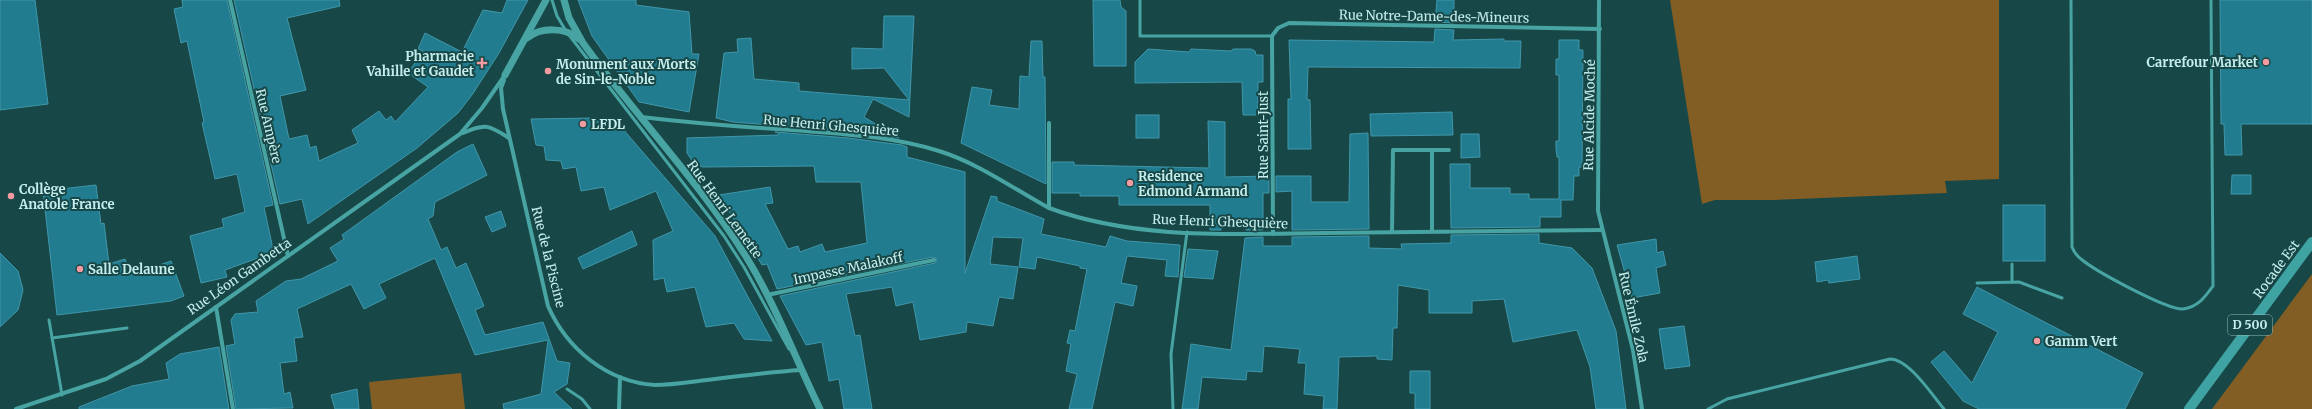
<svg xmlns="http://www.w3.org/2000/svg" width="2312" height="409" font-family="Merriweather,serif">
<rect width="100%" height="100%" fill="#174847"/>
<!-- green -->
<g fill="#825d24">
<polygon points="1670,0 1999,0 1999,179 1945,181 1947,193 1774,200 1715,200 1702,204"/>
<polygon points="2312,274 2312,409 2212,409"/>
<polygon points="461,373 465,409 372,409 369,382"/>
</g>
<!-- building -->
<g fill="#217c8f" stroke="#4196a9">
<polygon points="0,0 35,0 48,104 0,110"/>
<polygon points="182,0 227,0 273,205 264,207 273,249 261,257 225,270 227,277 201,283 190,236 224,227 222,219 245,212 237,174 215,179 202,123 204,122 187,41 181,43 174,9 183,7"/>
<polygon points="234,0 339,0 340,6 287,18 306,90 280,96 289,139 307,135 310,148 316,146 319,161 358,143 352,130 379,111 386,120 391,116 395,122 428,87 408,73 423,51 418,49 425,33 462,52 483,10 502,13 507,0 528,0 499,53 472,95 458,113 417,148 308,224 302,199 280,204"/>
<polygon points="578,0 636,0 636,5 689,12 692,54 699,54 689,112 639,102 592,36"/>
<polygon points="1093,0 1120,0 1121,7 1126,11 1126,66 1094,66"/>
<polygon points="1437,0 1454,0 1454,23 1435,22"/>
<polygon points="2220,0 2312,0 2312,124 2241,124 2242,155 2225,155 2224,124 2221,124"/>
<polygon points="884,16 914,16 909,117 873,99 864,117 899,138 848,131 733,122 716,118 724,53 738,52 737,39 751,38 754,79 799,83 799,91 909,100 884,68 852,69 852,48 883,49"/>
<polygon points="1435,29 1454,30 1453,40 1504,39 1504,41 1521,41 1520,68 1308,67 1307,99 1310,100 1311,149 1288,149 1288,99 1291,99 1289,40 1434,42"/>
<polygon points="1559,40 1579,40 1579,50 1583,50 1582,167 1579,167 1579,176 1574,176 1573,200 1561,200 1561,217 1540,217 1540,227 1451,228 1450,164 1470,164 1470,188 1510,188 1510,194 1529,194 1529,199 1559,199 1559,157 1557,157 1556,149 1556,141 1559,141 1559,75 1556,75 1556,59 1559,59"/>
<polygon points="1031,41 1042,41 1043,77 1045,77 1046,184 961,143 972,87 992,90 989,105 1019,109 1020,76 1029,77"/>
<polygon points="1148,49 1189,52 1191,49 1231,51 1233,49 1251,49 1255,51 1256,55 1263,55 1263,82 1258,82 1258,115 1243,115 1242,82 1135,83 1135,62"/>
<polygon points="1452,112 1453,135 1371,136 1370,114"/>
<rect x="1136" y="115" width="23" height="23"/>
<polygon points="595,118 595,121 616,121 715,236 772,341 744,339 734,323 706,327 695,287 667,292 664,278 654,280 653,240 673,231 656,191 610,210 604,187 581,191 576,167 563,169 561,161 546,160 544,146 536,145 531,119"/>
<polygon points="1208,121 1225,122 1225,177 1269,176 1269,193 1263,193 1263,230 1246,230 1247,223 1222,219 1221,230 1210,230 1210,205 1119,205 1119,196 1080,196 1080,193 1052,193 1052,162 1074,162 1074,165 1209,168"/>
<polygon points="775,132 848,138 902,145 907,147 907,157 965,172 965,273 991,196 997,197 997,201 1044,219 1041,234 1106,247 1110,236 1127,241 1180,245 1178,277 1165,276 1167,260 1127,256 1121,283 1137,286 1133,306 1115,302 1092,409 1069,409 1077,374 1066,371 1071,344 1067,343 1070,330 1075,331 1087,269 1080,268 1080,266 1037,257 1035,269 1019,267 1023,238 993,237 990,264 1018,267 1013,299 999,297 993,326 967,322 966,332 920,340 913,302 896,306 892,287 846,294 855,336 860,335 872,409 844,409 839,379 829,381 822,342 806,345 780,296 935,263 937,259 933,257 777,289 767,264 762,265 719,195 770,187 773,203 765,204 788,249 798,246 800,252 822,244 825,252 867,243 861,182 816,182 814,166 702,167 693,162 687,153 687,138 778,135 779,133"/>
<polygon points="1368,133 1369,229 1292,230 1292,191 1276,192 1276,176 1311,176 1311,202 1349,202 1350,134"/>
<polygon points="1461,134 1479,134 1480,157 1461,158"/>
<polygon points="473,144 487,175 435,202 433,216 428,219 441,250 447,247 456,268 466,263 484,306 475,310 485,335 543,322 557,361 570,363 567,384 554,392 572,409 504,409 503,404 541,394 548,340 475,355 435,258 379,284 386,298 364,309 351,284 297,309 303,337 294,338 297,361 280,363 284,394 290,392 293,408 236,409 226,346 235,344 231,320 235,314 258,312 256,301 286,281 301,279 338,261 330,248 344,239 342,235 457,152"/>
<polygon points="2232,175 2251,175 2251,194 2231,194"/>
<polygon points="96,185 101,224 104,223 109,264 125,259 131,275 171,261 184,296 171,301 57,315 43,191"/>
<rect x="2003" y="205" width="42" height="56"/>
<polygon points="501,211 506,226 492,232 485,217"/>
<polygon points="632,231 637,245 583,269 578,258"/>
<polygon points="1539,234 1539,243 1572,248 1592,268 1616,331 1626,409 1596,409 1590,367 1577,330 1513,342 1504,299 1472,301 1472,313 1429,313 1429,290 1398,285 1397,328 1393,328 1392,360 1377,359 1377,356 1339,357 1337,409 1323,409 1324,396 1304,394 1306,363 1298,363 1300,349 1264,346 1262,372 1247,371 1246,380 1202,377 1198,409 1182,409 1191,344 1231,350 1245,238 1263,237 1263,246 1292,246 1292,237 1369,236 1369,248 1402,249 1401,244 1451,243 1451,235"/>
<polygon points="1656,239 1657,253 1663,251 1666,265 1656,268 1660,293 1632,298 1617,245"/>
<polygon points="1188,249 1218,251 1213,279 1184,277"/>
<polygon points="0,253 18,271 23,290 18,310 0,327"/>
<polygon points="1857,256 1860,279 1829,283 1828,280 1817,282 1815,262"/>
<polygon points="1977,287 2143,373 2125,409 1979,409 1963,401 1931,362 1944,351 1972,383 1998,332 1963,314"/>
<polygon points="1684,326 1690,366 1665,369 1659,329"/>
<polygon points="219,347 229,409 79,409 79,407 132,386 169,379 166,363 180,354"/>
<polygon points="1410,371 1430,371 1430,409 1415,409 1415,393 1410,393"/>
<polygon points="357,389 359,409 335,409 331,395"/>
</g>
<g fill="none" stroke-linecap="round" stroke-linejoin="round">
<!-- service -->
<g stroke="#48a3a3" stroke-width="3">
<polyline points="552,0 557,16 566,31"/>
<polyline points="1140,0 1140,36 1272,36"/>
<path d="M2071 0 2072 247C2074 252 2077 256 2081 259 2095 271 2167 310 2183 309 2198 307 2205 297 2213 286L2211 0"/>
<polyline points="569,35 724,236 744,267 789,349"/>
<polyline points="2012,282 2012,264"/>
<polyline points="1977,283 2019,282 2062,298"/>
<polyline points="49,320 62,395"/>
<polyline points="52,338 127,328"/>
<polyline points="567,389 582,399 590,409"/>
<polyline points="1173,409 1171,354 1187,232"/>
<path d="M1708 409 1727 399 1890 359C1909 359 1932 395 1944 409"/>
</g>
<!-- minor -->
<g stroke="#48a3a3" stroke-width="4">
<polyline points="230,0 288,256"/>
<polyline points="1599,0 1598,211 1633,350 1642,409"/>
<path d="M504 80 501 88 503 109 548 306C567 349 607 382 655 385 672 385 690 382 707 380 738 376 770 372 801 370"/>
<path d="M641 117C692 123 742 127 792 130 842 134 891 136 939 151 978 163 1014 189 1049 208 1136 240 1233 234 1324 233 1417 232 1509 231 1602 230"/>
<polyline points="1049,123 1049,208"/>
<path d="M463 133C485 123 489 125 509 138"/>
<polyline points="1432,231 1432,150"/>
<polyline points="1392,232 1393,150 1449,150"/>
<polyline points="1273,234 1272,36 1278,28 1289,23 1600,29"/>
<polyline points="767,295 934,260"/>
<polyline points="216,307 233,409"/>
<polyline points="16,409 106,379 140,361 460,134 482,108 505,75"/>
<polyline points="619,409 620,377"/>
</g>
<!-- tertiary -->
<g stroke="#48a3a3" stroke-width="7">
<path d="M564 0 569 18 583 43C635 115 698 180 745 255 775 303 795 358 820 409"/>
<path d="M527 38C541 27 565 27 579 39"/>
<polyline points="505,75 546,0"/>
</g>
<!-- primary -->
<polyline stroke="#40a3a3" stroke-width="10" points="2189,409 2312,242"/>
</g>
<!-- markers -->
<g fill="#f49aa1" stroke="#174847" stroke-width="1.5">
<circle cx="2266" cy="62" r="4"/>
<path d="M480 57h4v4h4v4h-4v4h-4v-4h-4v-4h4z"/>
<circle cx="548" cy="71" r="4"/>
<circle cx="583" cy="124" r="4"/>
<circle cx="1130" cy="183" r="4"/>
<circle cx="11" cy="196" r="4"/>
<circle cx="80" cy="269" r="4"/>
<circle cx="2037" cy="341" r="4"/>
</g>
<g text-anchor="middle" stroke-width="4" stroke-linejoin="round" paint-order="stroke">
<!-- shield labels -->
<rect fill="#174847" stroke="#90bcba" stroke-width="1" x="2228" y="315" width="44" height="20" rx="3"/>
<g font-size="12" font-weight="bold" fill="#c4edec">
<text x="2250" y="329">D 500</text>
</g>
<!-- street labels -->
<g font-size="13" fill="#c4edec" stroke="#174847">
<text transform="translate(1434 16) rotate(1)" y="5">Rue Notre-Dame-des-Mineurs</text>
<text transform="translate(1589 115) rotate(-89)" y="5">Rue Alcide Moché</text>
<text transform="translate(831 125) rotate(5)" y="5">Rue Henri Ghesquière</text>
<text transform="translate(269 126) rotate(77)" y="5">Rue Ampère</text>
<text transform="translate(1263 135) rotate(-90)" y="5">Rue Saint-Just</text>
<text transform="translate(725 209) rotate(54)" y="5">Rue Henri Lemette</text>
<text transform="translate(1220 221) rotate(2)" y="5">Rue Henri Ghesquière</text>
<text transform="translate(549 257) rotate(76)" y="5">Rue de la Piscine</text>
<text transform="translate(848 268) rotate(-12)" y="5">Impasse Malakoff</text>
<text transform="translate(2276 269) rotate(-54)" y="5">Rocade Est</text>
<text transform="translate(239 276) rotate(-35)" y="5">Rue Léon Gambetta</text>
<text transform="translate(1634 317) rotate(77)" y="5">Rue Émile Zola</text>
</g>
<!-- poi labels -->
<g font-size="13" font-weight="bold" fill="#c4edec" stroke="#174847" text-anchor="start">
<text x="474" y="61" text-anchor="end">Pharmacie<tspan x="474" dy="15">Vahille et Gaudet</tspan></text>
<text x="2258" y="67" text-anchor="end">Carrefour Market</text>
<text x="556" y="69">Monument aux Morts<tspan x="556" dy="15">de Sin-le-Noble</tspan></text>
<text x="591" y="129">LFDL</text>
<text x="1138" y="181">Residence<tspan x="1138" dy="15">Edmond Armand</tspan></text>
<text x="19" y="194">Collège<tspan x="19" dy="15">Anatole France</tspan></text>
<text x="88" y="274">Salle Delaune</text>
<text x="2045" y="346">Gamm Vert</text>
</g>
</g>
</svg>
